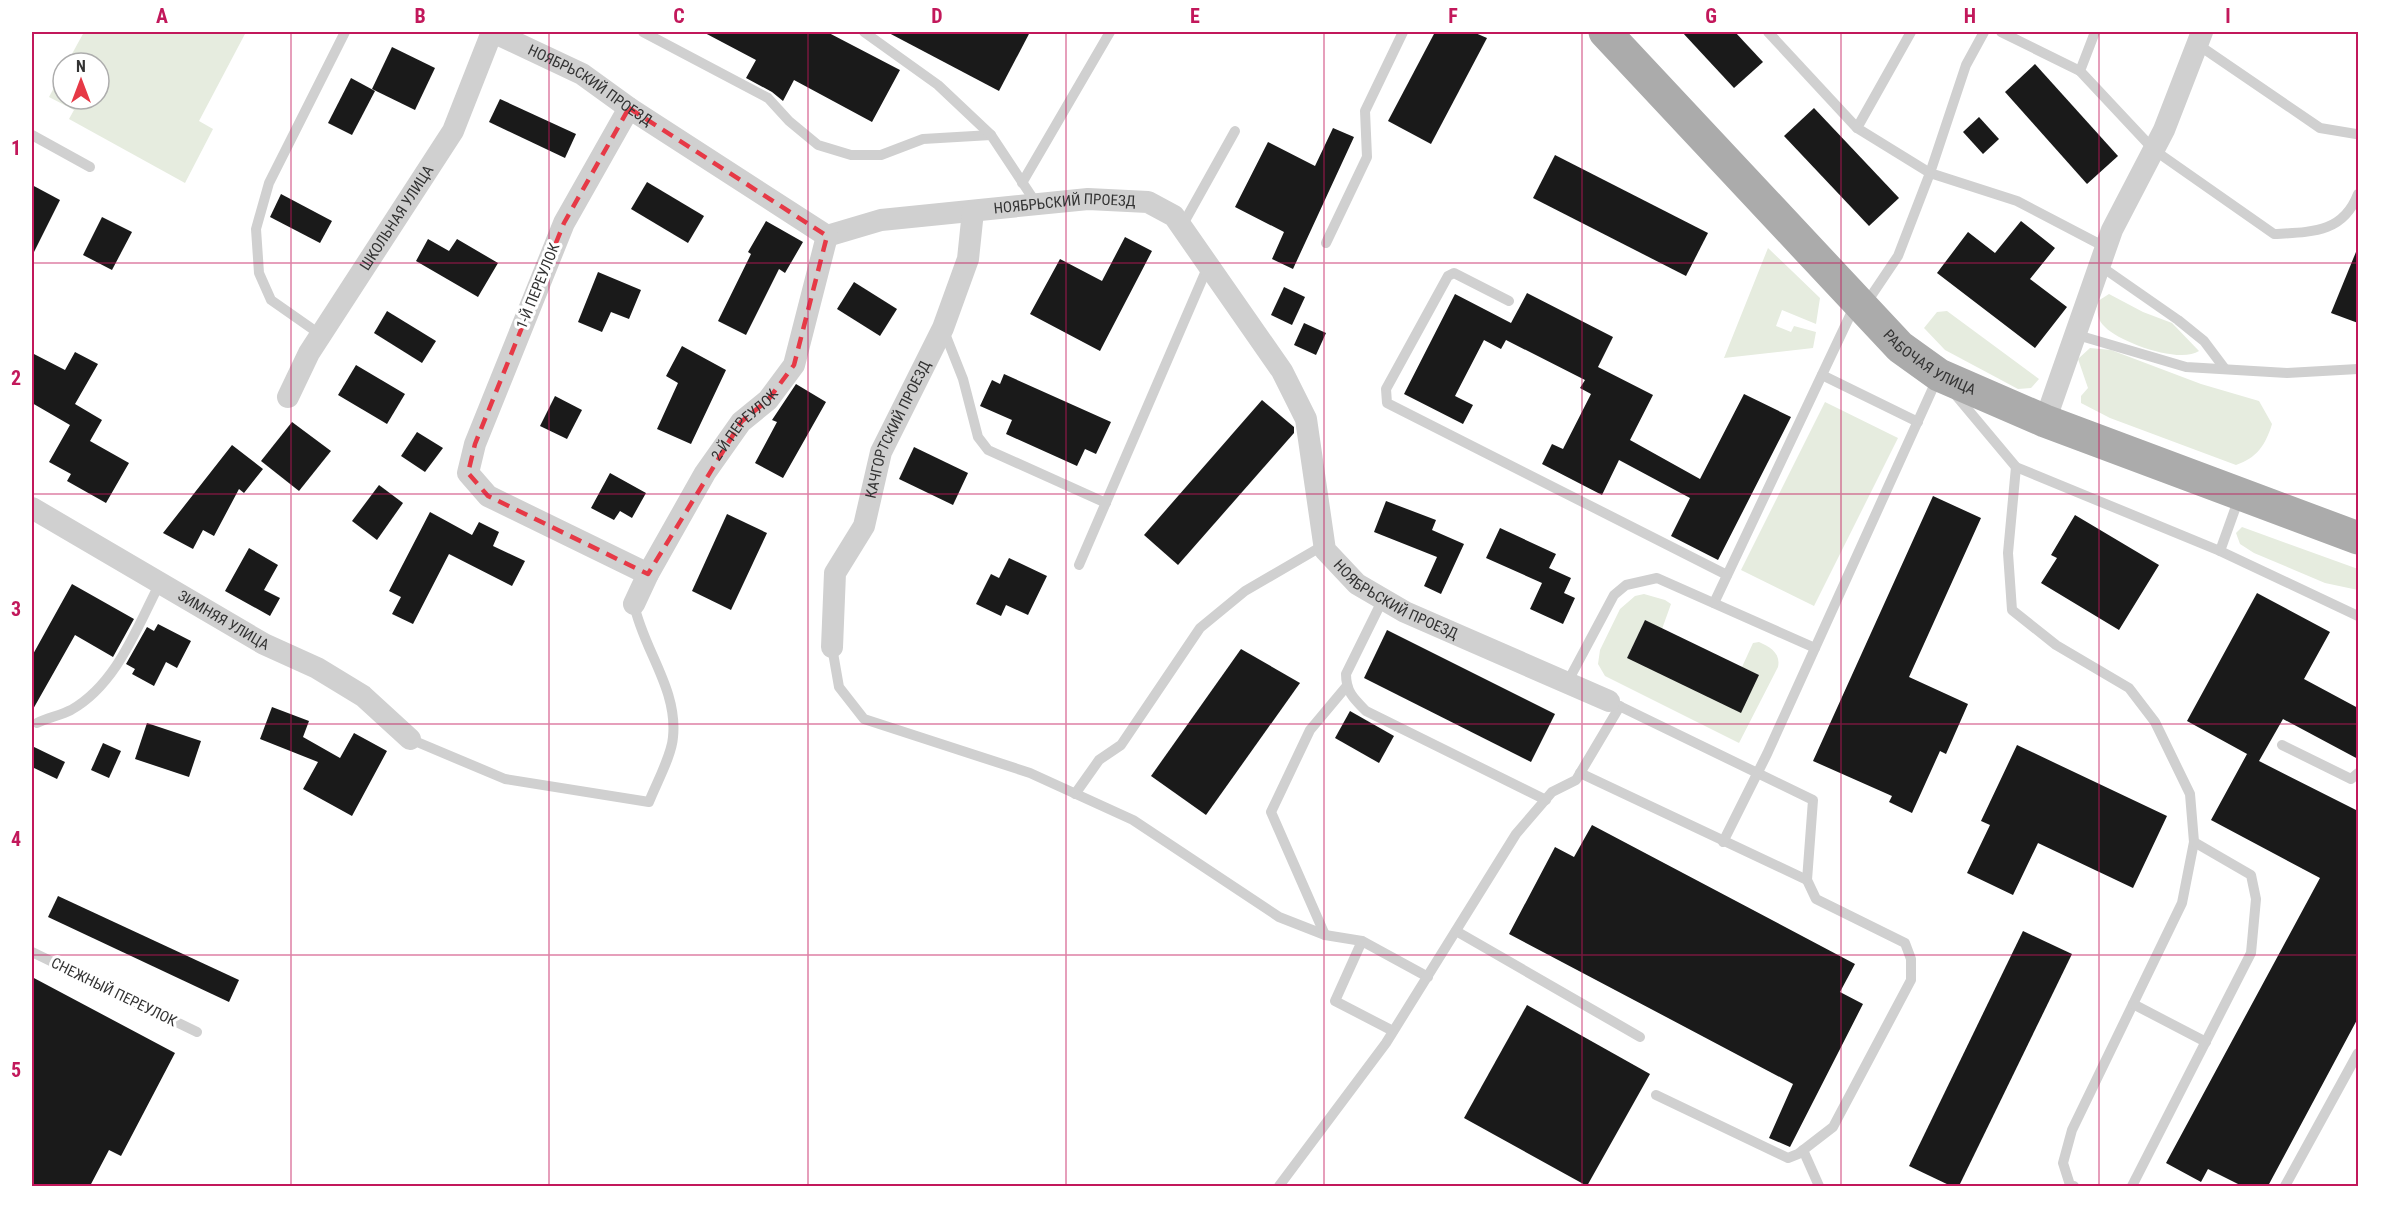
<svg xmlns="http://www.w3.org/2000/svg" width="2390" height="1218" font-family="'Roboto Condensed',sans-serif">
<rect width="100%" height="100%" fill="#fff"/>
<!-- green -->
<g fill="#e6ecdf">
<polygon points="84,32 246,32 199,121 213,129 185,183 69,119 74,110 49,97 63,71 63,99 99,99 99,63 67,63"/>
<polygon points="1768,248 1820,298 1816,324 1782,310 1776,326 1791,332 1794,326 1816,332 1813,348 1724,358"/>
<path d="M2109 294 2143 312 2172 323 2199 351C2180 364 2121 343 2105 327 2097 320 2097 311 2098 301Z"/>
<polygon points="1947,311 2039,379 2031,388 2018,389 1945,350 1924,328 1937,312"/>
<path d="M2090 348 2111 350 2201 384 2259 401 2272 424C2266 444 2257 458 2236 465L2110 418 2081 403V396L2088 388 2078 359Z"/>
<polygon points="1825,402 1898,438 1814,606 1741,570"/>
<polygon points="2242,527 2358,569 2358,590 2325,583 2254,553 2240,544 2236,533"/>
<path d="M1644 594 1665 600 1671 604 1662 629 1645 620 1627 658 1759 675 1742 667 1753 643 1759 642C1770 647 1781 653 1778 667L1739 743 1605 676 1598 664 1600 650 1620 609 1635 596Z"/>
</g>
<!-- building -->
<g fill="#1a1a1a">
<polygon points="703,32 827,32 900,70 872,122 794,80 783,101 772,92 746,78 756,60"/>
<polygon points="887,32 1030,32 999,91"/>
<polygon points="1435,32 1473,32 1487,38 1431,144 1388,121"/>
<polygon points="1682,32 1735,32 1763,62 1734,88"/>
<polygon points="392,47 435,68 415,110 372,89"/>
<polygon points="2035,64 2118,156 2087,184 2005,92"/>
<polygon points="351,78 375,91 352,135 328,123"/>
<polygon points="500,99 576,134 565,158 489,122"/>
<polygon points="1814,108 1899,198 1869,226 1784,136"/>
<polygon points="1979,117 1999,139 1983,154 1963,132"/>
<polygon points="1333,128 1354,137 1293,269 1272,259 1284,232 1235,207 1268,142 1315,166"/>
<polygon points="1555,155 1708,233 1686,276 1533,198"/>
<polygon points="647,182 704,216 688,243 631,209"/>
<polygon points="32,185 60,200 32,256"/>
<polygon points="281,194 332,221 320,243 270,217"/>
<polygon points="102,217 132,232 112,270 83,255"/>
<polygon points="766,221 803,242 785,273 779,269 746,335 718,321 751,254 748,252"/>
<polygon points="2021,221 2055,248 2030,279 2067,307 2035,348 1937,273 1968,232 1995,253"/>
<polygon points="1125,237 1152,251 1100,351 1030,314 1060,259 1102,281"/>
<polygon points="428,239 449,251 457,239 498,263 478,297 416,261"/>
<polygon points="2358,247 2358,323 2331,313"/>
<polygon points="598,272 641,290 629,319 611,312 602,332 578,322"/>
<polygon points="854,282 897,309 880,336 837,309"/>
<polygon points="1284,287 1305,297 1292,325 1271,315"/>
<polygon points="1527,293 1613,337 1598,367 1653,395 1630,440 1700,479 1744,394 1791,417 1718,560 1671,536 1690,498 1619,460 1602,495 1542,464 1552,444 1563,449 1591,394 1580,388 1585,380 1506,340 1501,349 1484,340 1455,396 1473,405 1463,424 1404,394 1455,294 1511,323"/>
<polygon points="387,311 436,341 422,363 374,333"/>
<polygon points="1304,323 1326,333 1316,355 1294,345"/>
<polygon points="682,346 726,370 691,444 657,429 678,383 666,376"/>
<polygon points="75,352 98,364 75,404 102,420 90,441 129,463 106,503 67,481 71,474 49,462 70,425 32,403 32,353 65,370"/>
<polygon points="356,365 405,394 387,424 338,395"/>
<polygon points="1004,374 1111,422 1096,454 1085,449 1077,466 1006,434 1012,420 980,406 992,380 1000,384"/>
<polygon points="796,384 826,402 783,478 755,463 777,422 772,420"/>
<polygon points="555,396 582,410 567,439 540,426"/>
<polygon points="1262,400 1294,427 1294,433 1178,565 1144,535"/>
<polygon points="292,422 331,451 299,491 261,461"/>
<polygon points="417,432 443,448 425,472 401,456"/>
<polygon points="232,445 263,469 244,493 239,489 214,536 203,530 193,549 163,533"/>
<polygon points="914,447 968,473 953,505 899,479"/>
<polygon points="610,473 646,493 632,518 620,511 614,520 591,508"/>
<polygon points="379,485 403,503 377,540 352,521"/>
<polygon points="1933,496 1981,518 1909,677 1968,704 1946,754 1940,751 1912,813 1889,802 1892,796 1813,761"/>
<polygon points="1386,501 1436,520 1432,530 1464,544 1441,594 1424,586 1437,557 1374,532"/>
<polygon points="430,512 472,535 479,522 499,532 493,546 525,561 512,586 449,554 413,624 392,614 401,597 389,591"/>
<polygon points="727,514 767,533 731,610 692,591"/>
<polygon points="2075,515 2159,565 2119,630 2041,583 2057,558 2051,555"/>
<polygon points="1500,528 1556,554 1549,568 1571,578 1564,593 1575,598 1563,624 1530,609 1542,583 1486,558"/>
<polygon points="249,548 278,565 264,590 280,598 270,616 225,591"/>
<polygon points="1009,558 1047,576 1028,615 1006,605 1001,616 976,604 991,574 999,578"/>
<polygon points="72,584 134,619 113,657 75,635 32,711 32,656"/>
<polygon points="2257,593 2330,632 2304,679 2358,708 2358,759 2283,719 2259,761 2358,811 2358,1018 2268,1186 2242,1186 2208,1169 2201,1182 2166,1163 2320,878 2211,820 2247,754 2258,760 2187,721"/>
<polygon points="1645,620 1759,675 1741,713 1627,658"/>
<polygon points="158,624 191,641 177,668 166,662 154,686 132,674 135,669 126,664 147,627 154,631"/>
<polygon points="1387,630 1555,714 1531,762 1364,678"/>
<polygon points="1241,649 1300,683 1206,815 1151,776"/>
<polygon points="272,707 309,721 303,737 340,758 354,733 387,751 352,816 303,789 318,762 260,739"/>
<polygon points="1350,711 1394,736 1379,763 1335,738"/>
<polygon points="147,723 201,741 189,777 135,759"/>
<polygon points="103,743 121,751 109,778 91,770"/>
<polygon points="2017,745 2167,816 2133,888 2038,843 2013,895 1967,873 1990,825 1981,821"/>
<polygon points="32,746 65,762 57,779 32,767"/>
<polygon points="1592,825 1855,964 1840,992 1863,1004 1790,1147 1769,1138 1793,1084 1509,934 1555,847 1574,857"/>
<polygon points="58,896 239,980 229,1002 48,917"/>
<polygon points="2023,931 2072,954 1959,1186 1951,1186 1909,1166"/>
<polygon points="32,977 175,1053 121,1156 109,1150 90,1186 32,1186"/>
<polygon points="1527,1005 1650,1074 1587,1186 1464,1118"/>
</g>
<g fill="none" stroke-linecap="round" stroke-linejoin="round">
<!-- service -->
<g stroke="#d0d0d0" stroke-width="10">
<polyline points="643,32 768,98 789,121 818,145 851,155 881,155 923,139 991,135"/>
<polyline points="864,32 938,85 991,135 1036,203"/>
<polyline points="1768,32 1857,128"/>
<polyline points="1984,32 1966,65 1930,173 2017,201 2105,247"/>
<polyline points="2001,32 2080,71"/>
<path d="M2095 32 2080 71 2154 150 2274 234C2312 232 2343 233 2358 194"/>
<polyline points="2197,44 2320,128 2356,134"/>
<polyline points="32,135 90,167"/>
<polyline points="1022,183 1110,32"/>
<polyline points="1182,226 1235,131"/>
<polyline points="1326,243 1367,157 1365,111 1403,32"/>
<polyline points="2099,265 2178,320 2204,341 2225,369"/>
<polyline points="1509,301 1454,273 1448,276 1386,389 1387,403 1727,575"/>
<polyline points="1865,305 1898,256 1930,173 1857,128 1911,32"/>
<polyline points="944,331 963,379 978,437 988,450 1106,503"/>
<polyline points="2074,334 2186,367 2287,373 2358,369"/>
<polyline points="321,335 271,300 259,273 256,229 269,183 345,32"/>
<polyline points="1822,375 1918,422"/>
<polyline points="1954,393 2016,467 2220,551 2358,616"/>
<polyline points="2016,467 2008,553 2012,610 2056,645 2129,688 2155,722 2190,794 2194,842 2182,903 2072,1130 2063,1163 2070,1185 2074,1186"/>
<polyline points="2220,551 2239,498"/>
<polyline points="1079,565 1208,266"/>
<path d="M1383 599 1346 674C1346 692 1354 699 1366 711L1546 800"/>
<polyline points="1714,603 1855,305"/>
<polyline points="832,647 839,687 864,719 1030,773 1133,820 1279,917 1325,935 1362,941"/>
<polyline points="1567,683 1614,595 1626,585 1657,578 1815,648"/>
<polyline points="1609,701 1813,800 1807,880 1816,899 1905,943 1911,959 1911,980 1833,1127 1798,1154 1788,1158 1656,1095"/>
<path d="M37 723C48 718 61 715 71 710 117 684 137 627 160 583"/>
<path d="M410 739 505 779 649 802C656 784 672 755 673 737 678 689 643 649 634 604"/>
<polyline points="2282,745 2351,779 2358,773"/>
<polyline points="1580,773 1807,880"/>
<polyline points="1075,794 1099,760 1121,745 1200,628 1245,591 1324,545"/>
<polyline points="1723,842 1767,754 1937,379"/>
<polyline points="1456,931 1640,1037"/>
<polyline points="1325,935 1271,812 1310,730 1346,687"/>
<polyline points="32,952 197,1032"/>
<polyline points="2133,1004 2206,1042"/>
<polyline points="1393,1031 1335,1001 1362,941 1428,977"/>
<polyline points="1803,1150 1819,1186"/>
<polyline points="1279,1186 1386,1043 1516,834 1552,792 1576,780 1620,706"/>
<polyline points="2132,1186 2251,953 2256,899 2251,875 2194,842"/>
<polyline points="2285,1186 2358,1053"/>
</g>
<!-- minor -->
<g stroke="#d0d0d0" stroke-width="22">
<path id="s1" d="M493 32 582 74 629 108 827 236 881 220 1088 199 1148 202 1174 216 1282 371 1306 419 1325 550 1357 584 1405 612 1609 701"/>
<polyline points="629,108 564,223 475,444 468,473 488,496 648,574"/>
<path id="s2" d="M288 397 309 353 453 131 492 32"/>
<polyline points="2045,421 2112,230 2164,130 2202,32"/>
<path id="s3" d="M32 508 264 644 317 668 363 696 410 739"/>
<path id="s4" d="M634 604 648 574 705 473 741 422 768 400 794 365 827 236"/>
<path id="s5" d="M832 647 835 573 864 526 881 452 943 328 968 259 973 211"/>
</g>
<!-- primary -->
<path stroke="#ababab" stroke-width="33" id="s6" d="M1605 32 1900 347 1939 375 2045 421 2358 538"/>
</g>
<!-- marked area -->
<path fill="none" stroke="#e63946" stroke-width="4.5" stroke-dasharray="12 8" stroke-linejoin="round" d="M629 108 827 236 794 365 768 400 741 422 648 574 488 496 468 473 475 444 564 223Z"/>
<!-- grid -->
<path fill="none" stroke="#c2185b" stroke-width="1.5" stroke-opacity="0.55" d="M291 32V1186M549 32V1186M808 32V1186M1066 32V1186M1324 32V1186M1582 32V1186M1841 32V1186M2099 32V1186M32 263H2358M32 494H2358M32 724H2358M32 955H2358"/>
<g text-anchor="middle" stroke-width="6" stroke-linejoin="round" paint-order="stroke">
<!-- street labels -->
<g font-size="15" fill="#333" stroke="#fff">
<text dy="5" stroke="none"><textPath href="#s1" startOffset="111">НОЯБРЬСКИЙ ПРОЕЗД</textPath></text>
<text dy="5" stroke="none"><textPath href="#s1" startOffset="633">НОЯБРЬСКИЙ ПРОЕЗД</textPath></text>
<text dy="5" stroke="none"><textPath href="#s2" startOffset="210">ШКОЛЬНАЯ УЛИЦА</textPath></text>
<text transform="translate(538 286) rotate(-68)" y="5">1-Й ПЕРЕУЛОК</text>
<text dy="5" stroke="none"><textPath href="#s6" startOffset="465">РАБОЧАЯ УЛИЦА</textPath></text>
<text dy="5" stroke="none"><textPath href="#s4" startOffset="212">2-Й ПЕРЕУЛОК</textPath></text>
<text dy="5" stroke="none"><textPath href="#s5" startOffset="232">КАЧГОРТСКИЙ ПРОЕЗД</textPath></text>
<text dy="5" stroke="none"><textPath href="#s1" startOffset="1209">НОЯБРЬСКИЙ ПРОЕЗД</textPath></text>
<text dy="5" stroke="none"><textPath href="#s3" startOffset="222">ЗИМНЯЯ УЛИЦА</textPath></text>
<text transform="translate(114 992) rotate(26)" y="5">СНЕЖНЫЙ ПЕРЕУЛОК</text>
</g>
</g>
<!-- border -->
<rect width="2390" height="1218" fill="none" stroke="#ffffff" stroke-width="66"/>
<!-- north arrow -->
<g transform="translate(81 81)"><circle r="28" fill="#ffffff" stroke="#adadad" stroke-width="1.5"/>
<path d="M0-4.5L10 22L0 15L-10 22Z" fill="#e63946"/>
<text y="-9" font-size="16" font-weight="bold" text-anchor="middle" fill="#333333">N</text>
</g>
<rect x="33" y="33" width="2324" height="1152" fill="none" stroke="#c2185b" stroke-width="2"/>
<g font-size="20" text-anchor="middle" font-weight="bold" fill="#c2185b">
<text x="162" y="23">A</text>
<text x="420" y="23">B</text>
<text x="679" y="23">C</text>
<text x="937" y="23">D</text>
<text x="1195" y="23">E</text>
<text x="1453" y="23">F</text>
<text x="1711" y="23">G</text>
<text x="1970" y="23">H</text>
<text x="2228" y="23">I</text>
<text x="16" y="155">1</text>
<text x="16" y="385">2</text>
<text x="16" y="616">3</text>
<text x="16" y="846">4</text>
<text x="16" y="1077">5</text>
</g>
</svg>
